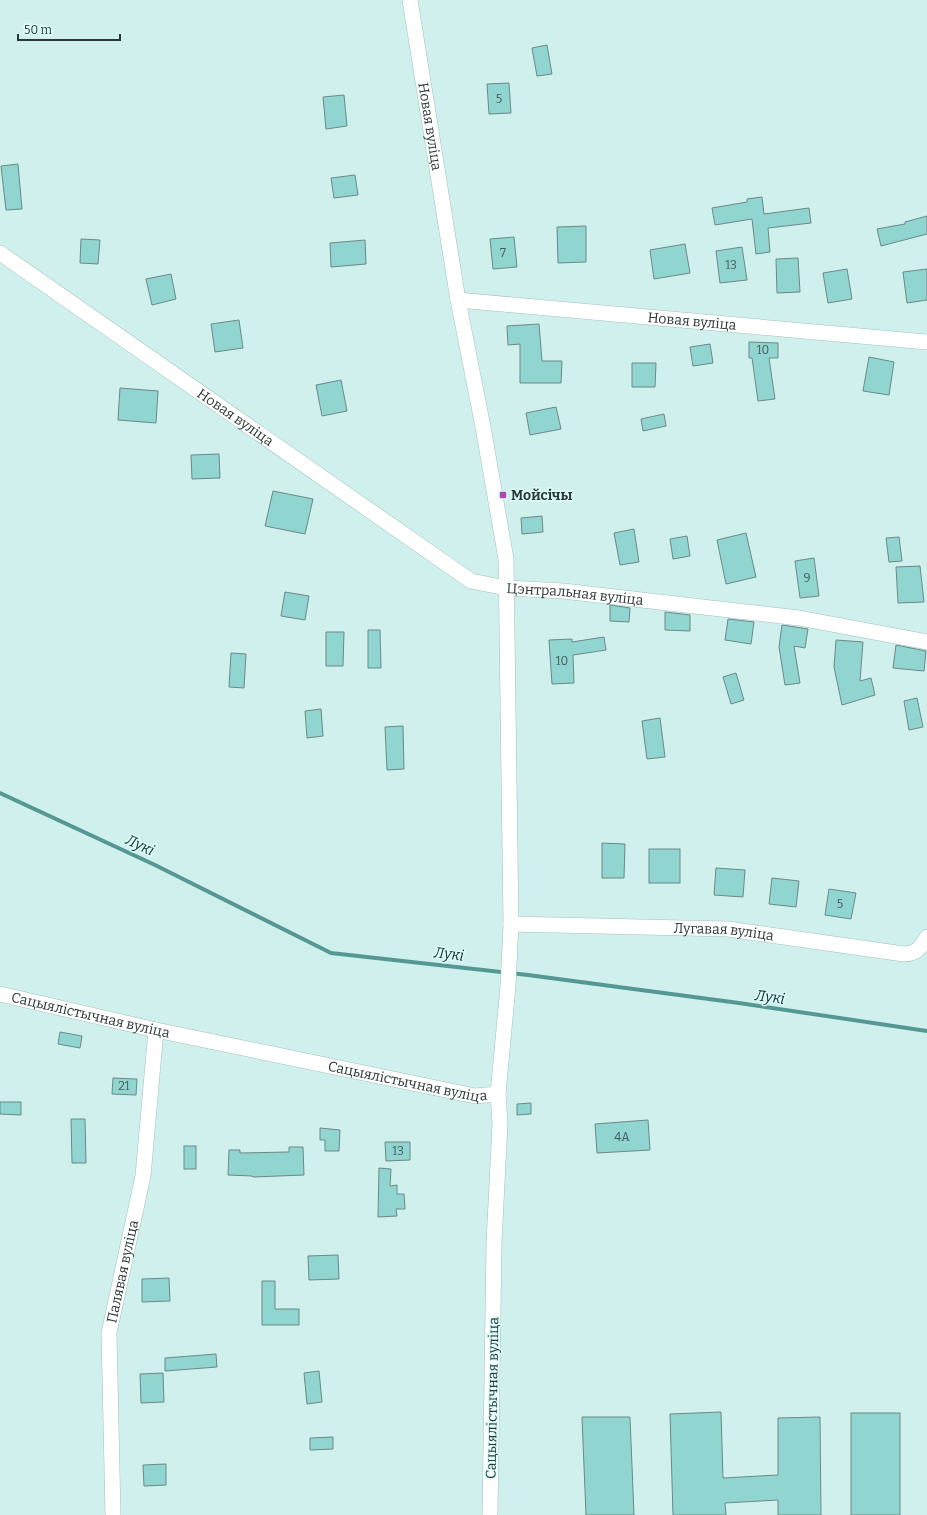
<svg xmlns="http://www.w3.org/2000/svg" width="927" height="1515" font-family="Bitter,serif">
<rect width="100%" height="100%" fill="#cff0ed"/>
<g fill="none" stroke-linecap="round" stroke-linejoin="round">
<!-- stream -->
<polyline stroke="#559893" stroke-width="4" points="0,793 155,865 331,953 528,975 739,1003 927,1031"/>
</g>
<!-- building -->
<g fill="#91d5d0" stroke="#6b8987">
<polygon points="547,45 552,74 537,76 532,48"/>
<polygon points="509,83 511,113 489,114 487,84"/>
<polygon points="344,95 347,126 326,129 323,97"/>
<polygon points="18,164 22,209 6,210 1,166"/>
<polygon points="355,175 358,195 334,198 331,178"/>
<polygon points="762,197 764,214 809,208 811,223 768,228 770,252 756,254 752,219 715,225 712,208 747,202 747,199"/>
<polygon points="927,216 927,234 881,246 877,229 905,224 905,222"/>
<polygon points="586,226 586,262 558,263 557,227"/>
<polygon points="514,237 517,267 493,269 490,239"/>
<polygon points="81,239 100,240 98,264 80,263"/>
<polygon points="365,240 366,264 331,267 330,243"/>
<polygon points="685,244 690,273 654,279 650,250"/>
<polygon points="742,247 747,280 720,283 716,251"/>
<polygon points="798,258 800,292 777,293 776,259"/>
<polygon points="847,269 852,299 828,303 823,273"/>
<polygon points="927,269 927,300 907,303 903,272"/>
<polygon points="171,274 176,299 152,305 146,279"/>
<polygon points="239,320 243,348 215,352 211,324"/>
<polygon points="539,324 542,361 562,361 561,383 520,383 520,344 508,345 507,326"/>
<polygon points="749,342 778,343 778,358 769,358 775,399 758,401 752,358 749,358"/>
<polygon points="710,344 713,363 693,366 690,347"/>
<polygon points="869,357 894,362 889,395 863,391"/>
<polygon points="632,363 656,363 655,387 632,387"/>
<polygon points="341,380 347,411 322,416 316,385"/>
<polygon points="120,388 158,391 156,423 118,420"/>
<polygon points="556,407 561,429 530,435 526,413"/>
<polygon points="664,414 666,426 643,431 641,419"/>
<polygon points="219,454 220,478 192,479 191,455"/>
<polygon points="273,491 313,499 305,534 265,526"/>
<polygon points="542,516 543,532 522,534 521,518"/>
<polygon points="634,529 639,562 620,565 614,533"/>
<polygon points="746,533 756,577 726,584 717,540"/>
<polygon points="687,536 690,556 673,559 670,539"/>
<polygon points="899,537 902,561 889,562 886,538"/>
<polygon points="814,558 819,596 800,598 795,561"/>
<polygon points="920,566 924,602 898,603 896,567"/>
<polygon points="285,592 309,596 305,620 281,616"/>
<polygon points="610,605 630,608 629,622 610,621"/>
<polygon points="665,612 690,615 690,631 665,630"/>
<polygon points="728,619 754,622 751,644 725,640"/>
<polygon points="782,625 808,629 805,648 794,646 800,683 785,685 779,647"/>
<polygon points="368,630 380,630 381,668 368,668"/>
<polygon points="326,632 344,632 343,666 326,666"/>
<polygon points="604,637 606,650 573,655 574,683 552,684 549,640 572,639 572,642"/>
<polygon points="836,640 863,642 860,681 871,678 875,695 842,705 834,667"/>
<polygon points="896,645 926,651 924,671 893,668"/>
<polygon points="231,653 246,654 244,688 229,687"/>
<polygon points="736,673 744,700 731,704 723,677"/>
<polygon points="917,698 923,727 909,730 904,701"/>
<polygon points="321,709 323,736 307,738 305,711"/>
<polygon points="660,718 665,757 647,759 642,721"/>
<polygon points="403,726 404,769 387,770 385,727"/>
<polygon points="602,843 625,844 624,878 602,878"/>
<rect x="649" y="849" width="31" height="34"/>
<polygon points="716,868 745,870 743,897 714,895"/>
<polygon points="772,878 799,881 796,907 769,904"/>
<polygon points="829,889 856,893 851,919 825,915"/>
<polygon points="60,1032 82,1036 80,1048 58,1044"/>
<polygon points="113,1078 137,1079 136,1095 112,1094"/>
<polygon points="0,1102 21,1102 21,1115 0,1114"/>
<polygon points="531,1103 531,1114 517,1115 517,1104"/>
<polygon points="71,1119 85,1119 86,1163 72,1163"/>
<polygon points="648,1120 650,1150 597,1153 595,1124"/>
<polygon points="320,1128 340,1130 339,1151 325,1151 325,1140 320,1140"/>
<polygon points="385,1142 410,1142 410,1160 386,1161"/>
<rect x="184" y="1146" width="12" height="23"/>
<polygon points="289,1147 303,1147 304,1175 253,1177 252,1176 228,1175 229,1150 240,1150 240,1153 289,1152"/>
<polygon points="379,1168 391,1169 390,1186 397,1185 397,1194 404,1194 405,1209 396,1209 397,1216 378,1217"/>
<polygon points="338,1255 339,1279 309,1280 308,1256"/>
<polygon points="169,1278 170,1301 142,1302 142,1279"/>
<polygon points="262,1281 275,1281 275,1309 299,1309 299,1325 262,1325"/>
<polygon points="216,1354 217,1367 165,1371 165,1358"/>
<polygon points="319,1371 322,1402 307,1404 304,1373"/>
<polygon points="163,1373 164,1402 141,1403 140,1374"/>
<polygon points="721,1412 723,1478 778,1475 778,1418 820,1417 821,1515 778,1515 778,1500 725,1503 726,1515 673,1515 670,1414"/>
<rect x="851" y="1413" width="49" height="102"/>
<polygon points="582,1417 630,1417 634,1515 586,1515"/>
<polygon points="333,1437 333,1449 310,1450 310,1438"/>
<polygon points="166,1464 166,1485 144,1486 143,1465"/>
</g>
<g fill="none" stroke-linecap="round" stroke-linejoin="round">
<!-- minor casing -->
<g stroke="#a2c1be" stroke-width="16">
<g id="minor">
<path id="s1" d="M410 0 458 300 483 427 506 559 511 924 508 986 498 1094 500 1123 494 1243 490 1515"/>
<path id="s2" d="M0 253 471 581 506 588 563 591 799 618 927 642"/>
<path id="s3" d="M458 300 927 342"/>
<path id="s4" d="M511 924 728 929 904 954C917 954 921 947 927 937"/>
<path id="s5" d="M0 994 156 1030 475 1096 498 1094"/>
<path id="s6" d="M113 1515 109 1333 143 1176 156 1030"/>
</g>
</g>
<!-- minor -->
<use href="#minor" stroke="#fff" stroke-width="15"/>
</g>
<!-- markers -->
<rect fill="#ad49ae" stroke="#dcfdfa" stroke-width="1.5" x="499" y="491" width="8" height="8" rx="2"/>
<g text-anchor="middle" stroke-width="3" stroke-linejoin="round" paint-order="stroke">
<!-- number labels -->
<g font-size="12" fill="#445f5d">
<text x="499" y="103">5</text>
<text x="503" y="257">7</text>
<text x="731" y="269">13</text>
<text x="763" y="354">10</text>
<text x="807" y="582">9</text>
<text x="562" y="665">10</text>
<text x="840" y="908">5</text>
<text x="124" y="1090">21</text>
<text x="622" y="1141">4А</text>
<text x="398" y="1155">13</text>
</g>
<!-- street labels -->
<g font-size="14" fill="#2b3837" stroke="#dcfdfa">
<text dy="5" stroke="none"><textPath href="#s1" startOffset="128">Новая вуліца</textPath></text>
<text dy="5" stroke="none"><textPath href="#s3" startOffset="235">Новая вуліца</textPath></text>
<text dy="5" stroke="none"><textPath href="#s2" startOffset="287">Новая вуліца</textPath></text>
<text dy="5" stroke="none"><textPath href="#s2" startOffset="679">Цэнтральная вуліца</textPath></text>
<text dy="5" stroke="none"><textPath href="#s4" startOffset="213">Лугавая вуліца</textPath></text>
<text dy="5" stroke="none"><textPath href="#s5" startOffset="93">Сацыялістычная вуліца</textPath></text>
<text dy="5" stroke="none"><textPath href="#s5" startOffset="417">Сацыялістычная вуліца</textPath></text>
<text dy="5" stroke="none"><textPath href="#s6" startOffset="245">Палявая вуліца</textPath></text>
<text transform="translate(492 1398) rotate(-89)" y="5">Сацыялістычная вуліца</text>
</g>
<!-- poi labels -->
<g font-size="14" font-weight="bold" fill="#2b3837" stroke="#dcfdfa" text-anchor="start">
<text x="511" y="500">Мойсічы</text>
</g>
<!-- water labels -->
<g font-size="15" font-style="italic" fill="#113331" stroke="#dcfdfa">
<text transform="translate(140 845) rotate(25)" y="5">Лукі</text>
<text transform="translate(449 954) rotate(7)" y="5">Лукі</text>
<text transform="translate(770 997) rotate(8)" y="5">Лукі</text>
</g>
</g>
<!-- scale -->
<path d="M18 34v6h102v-6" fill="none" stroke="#2b3837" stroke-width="2"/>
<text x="24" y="34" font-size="12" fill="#2b3837" stroke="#dcfdfa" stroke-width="3" paint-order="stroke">50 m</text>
</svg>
